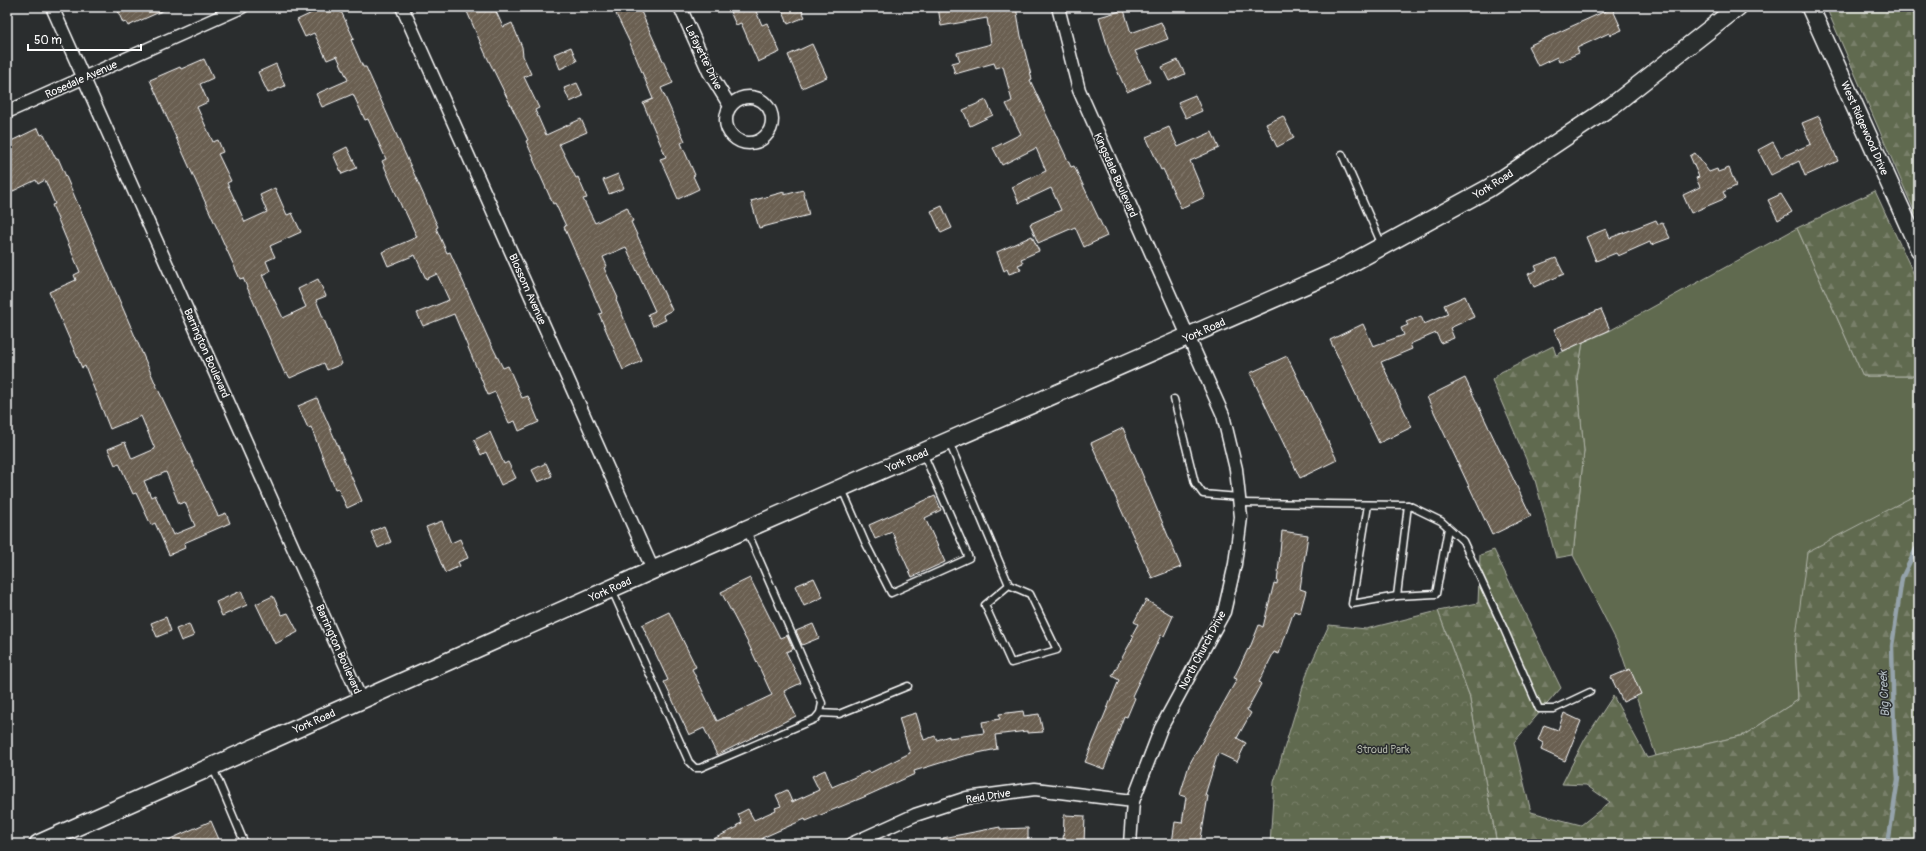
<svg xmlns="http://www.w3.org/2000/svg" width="1926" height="851" font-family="Pangolin,sans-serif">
<defs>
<pattern id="forest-firs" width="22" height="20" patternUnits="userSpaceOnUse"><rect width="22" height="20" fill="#616a50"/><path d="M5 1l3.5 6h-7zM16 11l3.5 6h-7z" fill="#79806a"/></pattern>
<pattern id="park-crowns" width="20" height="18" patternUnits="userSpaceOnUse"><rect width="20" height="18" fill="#616a50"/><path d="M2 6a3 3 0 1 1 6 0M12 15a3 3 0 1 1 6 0" fill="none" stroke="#79806a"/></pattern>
<pattern id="building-hatch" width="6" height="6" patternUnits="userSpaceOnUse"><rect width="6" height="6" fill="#6a5e51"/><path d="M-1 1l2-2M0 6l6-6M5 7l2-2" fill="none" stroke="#80766b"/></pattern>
</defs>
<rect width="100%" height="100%" fill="#2a2d2e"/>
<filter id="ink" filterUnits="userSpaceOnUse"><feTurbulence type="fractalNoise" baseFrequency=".025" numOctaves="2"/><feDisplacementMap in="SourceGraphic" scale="8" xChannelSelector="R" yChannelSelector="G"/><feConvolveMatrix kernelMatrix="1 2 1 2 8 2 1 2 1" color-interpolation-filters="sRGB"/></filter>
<g filter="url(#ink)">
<!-- green -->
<polygon fill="#616a50" stroke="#b0b4a8" points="1797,228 1863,376 1919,376 1919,495 1908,499 1795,644 1798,700 1744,735 1656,756 1619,646 1573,555 1584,451 1577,378 1583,342 1611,330"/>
<!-- forest -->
<g fill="url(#forest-firs)" stroke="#b0b4a8">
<polygon points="1826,7 1919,7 1919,222"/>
<polygon points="1875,191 1919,285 1919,376 1863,376 1797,228"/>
<polygon points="1583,342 1577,378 1584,451 1573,555 1556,558 1535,480 1492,380 1501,372 1553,346 1556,355"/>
<polygon points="1919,495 1919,844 1497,844 1469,695 1438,611 1478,603 1480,555 1494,550 1561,688 1514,742 1531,812 1581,825 1610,802 1586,785 1562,784 1585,739 1613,696 1647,758 1744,735 1798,700 1795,644 1807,552 1908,499"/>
</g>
<!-- park -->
<polygon fill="url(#park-crowns)" stroke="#b0b4a8" points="1438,611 1469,695 1497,844 1270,844 1274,782 1308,670 1329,625 1366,629"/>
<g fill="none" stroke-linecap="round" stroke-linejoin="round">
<!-- stream -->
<g stroke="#95a3ab" stroke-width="4.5">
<polyline points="1910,7 1919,17"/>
<polyline points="1888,844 1898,779 1894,729 1892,646 1902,578 1916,549 1919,547"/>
</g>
</g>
<!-- building -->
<g fill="url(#building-hatch)" stroke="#fff" fill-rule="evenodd">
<polygon points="116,7 171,7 128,26 126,22 123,23"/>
<polygon points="316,7 339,7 354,39 351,40 363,67 366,67 438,227 436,228 447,253 450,252 488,338 503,368 508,366 522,398 528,396 539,422 519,431 515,421 509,423 495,392 488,395 454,314 423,326 417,313 449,300 437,274 426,279 415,255 388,266 382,252 417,237 404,209 403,210 382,161 386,159 368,119 365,120 353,94 322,107 316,94 348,80 337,56 327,60 314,33 305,37 297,20 318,10"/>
<polygon points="465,7 494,7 503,27 512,23 522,47 523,56 531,74 524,77 539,108 535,110 546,135 581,119 587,132 559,144 576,178 578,177 587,198 583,199 595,223 627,207 633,221 631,222 672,310 663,315 666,320 653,326 648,314 655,311 626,247 603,257 607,266 604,268 618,298 616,300 642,361 623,370 599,314 602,313 564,227 566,226 555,203 553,204 533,159 534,159 526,141 528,140 485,53"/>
<polygon points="631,7 639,7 673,83 661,88 685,141 681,143 695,175 693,176 699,189 678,199 660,159 666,157 643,103 653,99 630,43 616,14"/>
<polygon points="728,7 754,7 762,25 767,23 780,52 758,62 741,23 736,25"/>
<polygon points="781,7 800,7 805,17 788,24"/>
<polygon points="938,7 1016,7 1021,36 1032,79 1030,80 1071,167 1074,166 1107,236 1084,247 1075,227 1038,243 1030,224 1061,210 1051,188 1019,203 1012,187 1046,171 1036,148 1002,165 993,148 1021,134 1006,104 1012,101 1003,66 996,68 994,63 955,74 952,63 960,61 957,53 991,44 987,18 941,26"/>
<polygon points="1612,8 1622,30 1610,35 1609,33 1577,48 1579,53 1559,62 1557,57 1538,66 1528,46"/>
<polygon points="1124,10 1131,33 1161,22 1168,39 1135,51 1150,82 1127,92 1110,55 1099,17"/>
<polygon points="812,44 827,77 802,88 788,55"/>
<polygon points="571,47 577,61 560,69 554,54"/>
<polygon points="204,59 213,78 200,84 208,102 197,107 213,142 218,140 223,152 218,154 231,181 227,183 245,222 267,212 260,195 275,188 287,215 292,213 301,232 270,246 275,257 266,261 270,271 262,275 283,318 306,307 298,289 318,279 326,296 316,300 342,364 327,370 324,363 290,378 287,373 285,374 243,278 240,279 150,80 180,67 181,69"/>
<polygon points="1178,60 1185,74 1169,81 1162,67"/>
<polygon points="276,64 285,86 268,93 258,72"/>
<polygon points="577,83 583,96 570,102 564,88"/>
<polygon points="1195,95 1202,111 1186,118 1178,102"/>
<polygon points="986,100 993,115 970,126 963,110"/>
<polygon points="1283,116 1294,138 1277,147 1266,124"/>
<polygon points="1819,116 1838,161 1805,176 1799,161 1771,175 1758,150 1773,142 1781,157 1811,144 1802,123"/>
<polygon points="1169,127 1178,147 1212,132 1219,148 1190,161 1205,197 1181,208 1163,169 1161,170 1146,137"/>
<path d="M38 128 41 135 44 134 56 159 58 158 156 385 218 516 226 513 230 523 184 543 185 548 169 555 155 523 151 525 136 493 133 494 119 463 115 465 108 449 125 442 132 459 155 449 141 416 110 429 85 366 82 368 49 292 76 280 74 275 80 272 52 205 55 204 45 180 38 184 36 180 7 194V143ZM166 472 179 504 185 502 195 526 173 535 155 495 151 497 144 481Z"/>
<polygon points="347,147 357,168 342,174 333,154"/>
<polygon points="1695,153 1709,172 1717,169 1718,172 1729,168 1736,186 1723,192 1726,198 1691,213 1683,195 1700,187 1696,178 1699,177 1690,156"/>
<polygon points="618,174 624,188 609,194 603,180"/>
<polygon points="803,190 809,215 759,228 751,201 784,192 784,195"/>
<polygon points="1781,194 1792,212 1778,220 1768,200"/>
<polygon points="942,206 952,228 941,233 931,211"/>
<polygon points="1656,220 1658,224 1662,222 1670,238 1651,245 1650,242 1618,256 1616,253 1596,261 1586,237 1606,229 1610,238"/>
<polygon points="1032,236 1039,251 1021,259 1023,263 1018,265 1021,270 1009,274 1007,269 1004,271 997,252"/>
<polygon points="1556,258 1564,274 1534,287 1528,274 1537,270 1535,266"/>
<polygon points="1465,296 1474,317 1450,328 1454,338 1441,343 1436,333 1410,344 1412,349 1381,362 1412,427 1379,443 1330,340 1363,324 1373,346 1404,335 1401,328 1408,325 1406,322 1421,316 1424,324 1448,314 1444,305"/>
<polygon points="1601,309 1610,330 1563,351 1554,329"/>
<polygon points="1287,356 1337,460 1300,478 1250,373"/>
<polygon points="1465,378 1531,516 1492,535 1427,397"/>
<polygon points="317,398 362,501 347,508 338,488 335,489 311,427 308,428 298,406"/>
<polygon points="1123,428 1181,567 1152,578 1091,443"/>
<polygon points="490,432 504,464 508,462 516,478 501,485 486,452 481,455 474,440"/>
<polygon points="546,463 552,476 538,482 532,470"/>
<polygon points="935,496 941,510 925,518 945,562 912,577 892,532 875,539 869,525"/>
<polygon points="442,521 451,543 460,539 468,558 458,562 460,566 445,573 426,527"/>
<polygon points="384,526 391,542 378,548 371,532"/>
<polygon points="1282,531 1308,535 1300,589 1306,591 1300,613 1294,611 1279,654 1274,652 1259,682 1261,684 1247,710 1251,713 1237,738 1246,743 1237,762 1218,753 1205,795 1208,796 1200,844 1172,843 1175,822 1182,823 1186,797 1180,795 1189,765 1237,679 1234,678 1248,649 1249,650 1259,625 1263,627 1274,583 1277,584"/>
<polygon points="750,578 780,638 787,635 793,649 786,652 801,683 784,691 796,716 717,755 704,728 689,735 664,682 668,680 642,625 669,612 696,667 692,669 717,721 772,695 749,645 721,592"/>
<polygon points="814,578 823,597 804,606 795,586"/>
<polygon points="241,591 247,605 222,616 216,602"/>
<polygon points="273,596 282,615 288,613 298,632 275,644 256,604"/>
<polygon points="1146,600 1173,616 1164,636 1161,635 1132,696 1135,698 1127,717 1124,716 1120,727 1104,769 1085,762 1119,680 1112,676 1134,636 1132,635 1138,624 1134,622"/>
<polygon points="166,617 171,631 157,637 151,623"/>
<polygon points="189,624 194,636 181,641 176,629"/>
<polygon points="813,624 819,638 802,645 796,631"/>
<polygon points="1630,669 1641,694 1623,702 1611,677"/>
<polygon points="1023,711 1024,716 1039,714 1043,732 1027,733 1027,731 995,735 997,749 963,756 914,771 915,774 864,797 806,821 805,819 762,838 765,844 753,844 752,842 748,844 703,844 738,827 737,825 742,823 738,814 748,809 754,820 776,810 775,808 781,806 776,795 787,790 792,802 819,790 812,776 825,770 832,787 869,771 870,773 910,753 899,718 916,713 924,740 935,736 937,740 949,736 949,738 984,733 982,722 1000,719 999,714"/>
<polygon points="1564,713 1581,721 1565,761 1541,750 1543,743 1538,740 1544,725 1558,730"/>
<polygon points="1064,815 1085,816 1084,844 1063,844"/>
<polygon points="211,821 221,844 159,844"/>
<polygon points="1000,827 1000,829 1028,828 1028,844 944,844 943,838"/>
</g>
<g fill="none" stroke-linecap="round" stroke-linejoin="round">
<!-- lane casing -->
<g stroke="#fff" stroke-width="9">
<g id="lane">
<polyline points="1342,154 1382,245"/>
<polyline points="1174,399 1195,483 1203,494 1239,497"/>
<polyline points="949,442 1009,585 1030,594 1057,650 1011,663 985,605 1009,585"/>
<polyline points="842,489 865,542 891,593 969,558 923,453"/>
<polyline points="1240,503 1408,505 1441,521 1463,541 1504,629 1539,709 1554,709 1590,692"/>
<polyline points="1368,505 1352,604 1397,596 1436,594 1448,528"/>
<polyline points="612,590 689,762 695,768 700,768 815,719 820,713 822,703 747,531"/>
<polyline points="1397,596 1408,505"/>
<polyline points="820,713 839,714 908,686"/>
<polyline points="213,768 245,844"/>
</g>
</g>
<!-- street casing -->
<g stroke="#fff" stroke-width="15">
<g id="street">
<polyline points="52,7 361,700"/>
<polyline points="402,7 653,570"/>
<polyline points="680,7 709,72 730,106"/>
<polyline points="1058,7 1079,90 1223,415 1236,469 1241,517 1235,564 1224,612 1161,728 1133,801 1130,844"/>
<circle cx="749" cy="120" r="23"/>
<polyline points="7,112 242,7"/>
<polyline points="851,844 915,815 967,798 1035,789 1133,801"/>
</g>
</g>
<!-- secondary casing -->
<g stroke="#fff" stroke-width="20">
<g id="secondary">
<polyline points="1810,7 1919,249"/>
<polyline points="38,844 653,570 1335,272 1489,188 1613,105 1738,7"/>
</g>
</g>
<!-- lane -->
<use href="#lane" stroke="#2a2d2e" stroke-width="6"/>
<!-- street -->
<use href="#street" stroke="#2a2d2e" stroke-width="12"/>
<!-- secondary -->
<use href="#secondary" stroke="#2a2d2e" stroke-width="17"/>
</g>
</g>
<g text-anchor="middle" stroke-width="3" stroke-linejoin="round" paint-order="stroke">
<!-- street labels -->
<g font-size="11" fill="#fff" stroke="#2a2d2e">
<text transform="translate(704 57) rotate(64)" y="4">Lafayette Drive</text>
<text transform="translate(81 79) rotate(-24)" y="4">Rosedale Avenue</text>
<text transform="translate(1865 128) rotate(66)" y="4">West Ridgewood Drive</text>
<text transform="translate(1116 175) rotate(66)" y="4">Kingsdale Boulevard</text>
<text transform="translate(1493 184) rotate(-32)" y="4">York Road</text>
<text transform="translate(528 289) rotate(66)" y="4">Blossom Avenue</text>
<text transform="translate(1204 330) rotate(-24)" y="4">York Road</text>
<text transform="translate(207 353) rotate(66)" y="4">Barrington Boulevard</text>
<text transform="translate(907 460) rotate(-23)" y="4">York Road</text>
<text transform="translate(610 589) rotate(-24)" y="4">York Road</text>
<text transform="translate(339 649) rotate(66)" y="4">Barrington Boulevard</text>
<text transform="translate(1202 650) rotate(-62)" y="4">North Church Drive</text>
<text transform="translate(314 721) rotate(-24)" y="4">York Road</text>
<text transform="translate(988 796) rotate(-9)" y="4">Reid Drive</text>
</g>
<!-- park labels -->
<g font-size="11" fill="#b0b4a8" stroke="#2a2d2e">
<text x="1383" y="753">Stroud Park</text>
</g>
<!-- water labels -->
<g font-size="12" font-style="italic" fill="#b0bac0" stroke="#2a2d2e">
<text transform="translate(1884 694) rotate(-93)" y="4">Big Creek</text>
</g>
</g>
<!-- margin -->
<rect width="1926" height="851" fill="none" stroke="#2a2d2e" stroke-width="24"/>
<rect x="12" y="12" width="1902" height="827" fill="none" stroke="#fff" stroke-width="1.5" filter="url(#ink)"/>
<!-- scale -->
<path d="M28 44v6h113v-6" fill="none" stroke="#ffffff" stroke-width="2"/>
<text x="34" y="44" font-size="12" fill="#ffffff" stroke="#2a2d2e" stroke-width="3" paint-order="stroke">50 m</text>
</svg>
